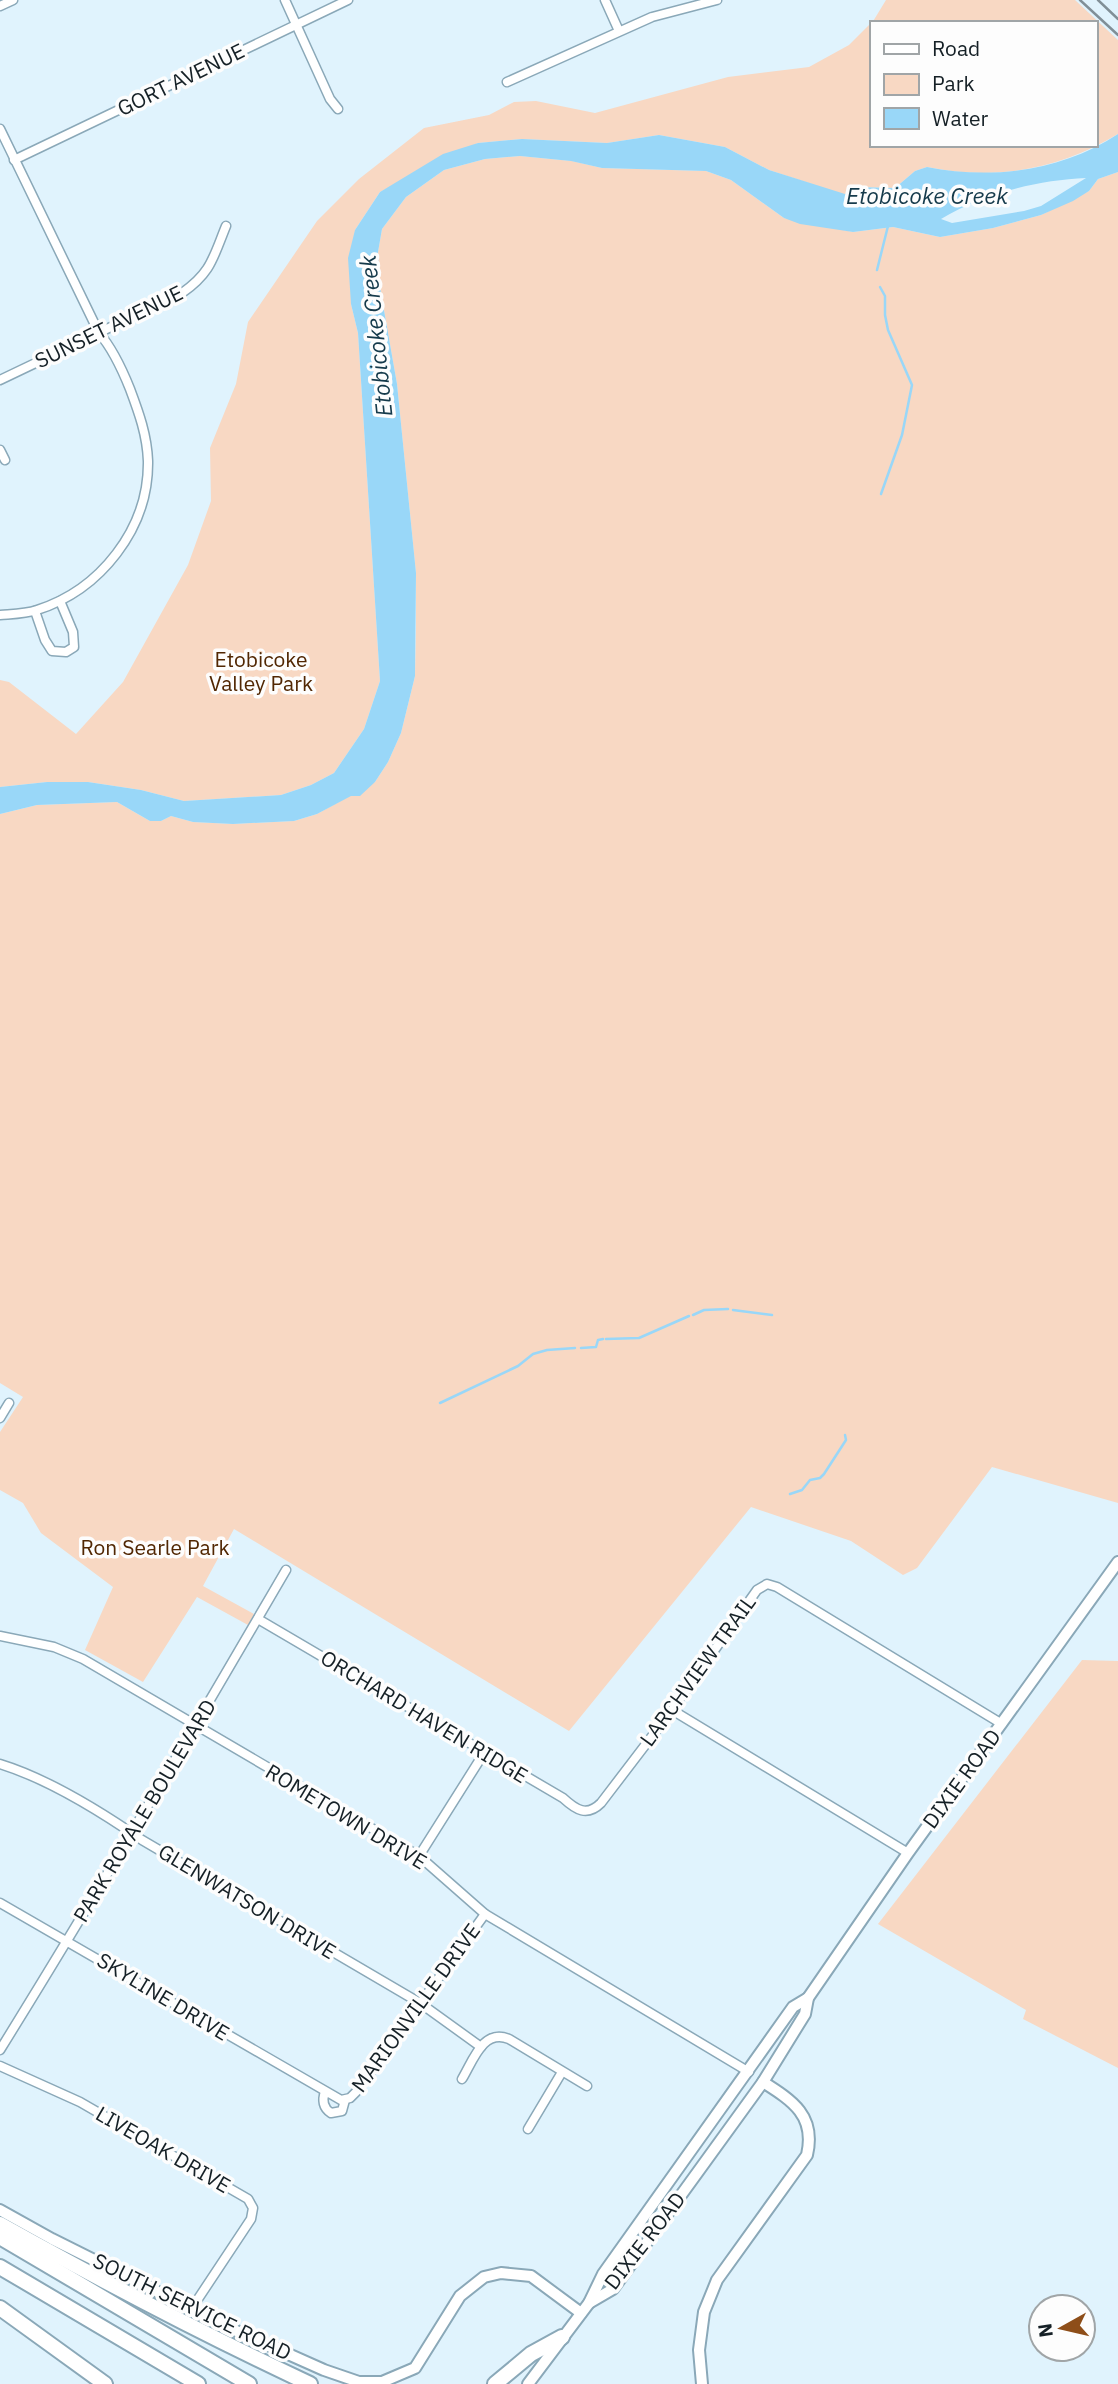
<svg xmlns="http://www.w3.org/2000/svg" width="1118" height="2384" font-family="'IBM Plex Sans',sans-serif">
<rect width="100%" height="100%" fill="#e0f3fd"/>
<!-- green -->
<g fill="#f8d8c3">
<path d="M886 0H1075L1118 40V134C1058 170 995 181 927 167L915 171 895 188 852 187 845 195 769 170 725 147 659 135 607 143 522 139 478 143 380 192 355 230 351 304 358 333 380 681 364 729 334 773 311 785 281 795 184 801 141 790 88 782H47L0 787V680L9 682 76 734 123 682 188 565 211 501 210 448 236 384 248 322 317 221 359 179 424 128 489 115 514 102 536 101 595 113 728 77 809 67 849 45 871 23V145H1095V23H872Z"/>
<polygon points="520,156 572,161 602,168 706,171 731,180 784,218 853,232 893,227 940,237 993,228 1041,215 1089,191 1098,179 1118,172 1118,1503 992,1467 917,1568 903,1575 851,1541 751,1507 569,1731 234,1529 203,1586 254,1614 248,1625 197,1597 143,1682 85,1650 113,1587 41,1533 23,1503 0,1490 0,1432 23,1397 0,1383 0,814 37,805 117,802 150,821 161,821 171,816 193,822 233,824 294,821 317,814 375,782 388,762 401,733 415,676 416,628 416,573 397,384 379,282 378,252 382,229 406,197 444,170 485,159"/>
<polygon points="1082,1660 1118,1661 1118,2068 1023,2019 1026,2010 878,1924"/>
</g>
<!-- water -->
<path fill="#99d7f8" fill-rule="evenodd" d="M1118 134V172L1098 179 1089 191 1073 201 1041 215 993 228 940 237 893 227 853 232 800 224 784 218 731 180 706 171 602 168 571 161 520 156 485 159 444 170 406 197 382 229 378 252 379 282 397 384 416 573 415 676 401 733 388 762 375 782 360 796H351L317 814 294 821 233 824 193 822 171 816 161 821H150L117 802 37 805 0 814V787L47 782H88L141 790 184 801 281 795 311 785 334 773 364 729 380 681 358 333 351 304 348 258 355 230 380 192 443 154 478 143 522 139 607 143 659 135 725 147 769 170 845 194 852 187 895 188 915 171 927 167C992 180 1062 171 1118 134ZM1086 178 1041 206 1024 211 952 223 941 219C983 194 1037 180 1086 178Z"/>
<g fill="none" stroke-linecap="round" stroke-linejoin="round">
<!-- stream -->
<g stroke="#99d7f8" stroke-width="2.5">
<polyline points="877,270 888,226"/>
<polyline points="880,287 885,296 885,315 888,330 912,385 902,435 881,494"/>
<polyline points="733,1310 772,1315"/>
<polyline points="693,1315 704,1310 728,1309"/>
<polyline points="606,1339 639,1338 689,1316"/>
<polyline points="581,1348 596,1347 598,1340 603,1339"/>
<polyline points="440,1403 518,1366 533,1354 547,1350 575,1348"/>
<polyline points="790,1494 802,1490 810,1480 820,1478 824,1474 846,1440 845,1435"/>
</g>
<!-- minor casing -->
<g stroke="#8aa8b8" stroke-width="11">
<g id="minor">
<polyline points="285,0 330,99 338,109"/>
<polyline points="605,0 619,31"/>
<polyline points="0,6 13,0"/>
<polyline points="507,82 652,17 717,0"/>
<path d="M0 129 99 333C113 349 122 369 130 389 139 413 147 435 148 461 149 529 100 590 37 610 25 614 12 614 0 615"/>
<polyline points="14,160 348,0"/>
<path d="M0 380 182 293C211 273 213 258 226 226"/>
<polyline points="0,450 5,460"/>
<polyline points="35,611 45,640 52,651 66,652 74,647 73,632 60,601"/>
<polyline points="0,1418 9,1403"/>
<path d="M258 1619 563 1798C576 1810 587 1817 601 1803L672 1710 757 1590 767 1584 777 1587 1002 1724"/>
<polyline points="0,1636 54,1647 83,1659 419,1856 485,1914 749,2072"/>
<polyline points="672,1710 908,1853"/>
<path d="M0 1764C49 1779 100 1811 142 1840L420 2003 481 2047"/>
<polyline points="419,1856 484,1753"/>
<polyline points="0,1903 341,2100 350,2098 356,2092 485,1914"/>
<path d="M0 2050C98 1892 192 1731 286 1570"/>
<polyline points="0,2066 80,2102 248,2199 253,2208 251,2219 192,2308"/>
<path d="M462 2079C473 2061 483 2028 509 2039L587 2086"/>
<path d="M325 2092C322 2100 323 2108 331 2113L342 2111 345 2100"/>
<polyline points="528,2129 562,2072"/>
</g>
</g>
<!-- secondary casing -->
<g stroke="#8aa8b8" stroke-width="14">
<g id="secondary">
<polyline points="0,2210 52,2239 232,2329 324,2370 359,2382 382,2382 415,2368 460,2296 484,2277 501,2273 531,2276 581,2313"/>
<polyline points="589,2303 613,2289 763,2082 805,2014 808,1998 908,1853 1118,1562"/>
<polyline points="528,2384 589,2303 603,2274 793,2007 808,1998"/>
<path d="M702 2384 699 2350 704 2312 717 2280 807 2155C816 2116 793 2101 763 2082"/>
</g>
</g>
<!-- motorway casing -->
<g stroke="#8aa8b8" stroke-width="18">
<g id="motorway">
<path d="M0 2224C102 2281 205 2335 310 2384"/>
<polyline points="0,2237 249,2384"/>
<polyline points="0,2267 198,2384"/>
<polyline points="0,2308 105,2384"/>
<polyline points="495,2384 531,2354 562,2337"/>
</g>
</g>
<!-- minor -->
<use href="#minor" stroke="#fff" stroke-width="8"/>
<!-- secondary -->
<use href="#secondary" stroke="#fff" stroke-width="10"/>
<!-- motorway -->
<use href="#motorway" stroke="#fff" stroke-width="14"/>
<!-- rail -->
<g stroke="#808f97" stroke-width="2.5">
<polyline points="1080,0 1118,35"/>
<polyline points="1098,0 1118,19"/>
</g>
</g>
<g text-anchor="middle" stroke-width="7" stroke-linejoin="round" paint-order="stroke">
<!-- street labels -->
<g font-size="21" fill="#152026" stroke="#fdfdfd">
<text transform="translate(181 80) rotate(-26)" y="7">GORT AVENUE</text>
<text transform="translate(109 327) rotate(-26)" y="7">SUNSET AVENUE</text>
<text transform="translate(698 1671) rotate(-54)" y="7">LARCHVIEW TRAIL</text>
<text transform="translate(424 1717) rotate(31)" y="7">ORCHARD HAVEN RIDGE</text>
<text transform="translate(962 1779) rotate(-54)" y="7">DIXIE ROAD</text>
<text transform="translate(145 1811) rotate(-59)" y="7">PARK ROYALE BOULEVARD</text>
<text transform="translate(346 1817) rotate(31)" y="7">ROMETOWN DRIVE</text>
<text transform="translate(247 1902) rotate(31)" y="7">GLENWATSON DRIVE</text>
<text transform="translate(163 1997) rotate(31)" y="7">SKYLINE DRIVE</text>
<text transform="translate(416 2008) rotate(-54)" y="7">MARIONVILLE DRIVE</text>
<text transform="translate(163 2150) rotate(30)" y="7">LIVEOAK DRIVE</text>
<text transform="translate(645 2241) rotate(-52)" y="7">DIXIE ROAD</text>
<text transform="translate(192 2307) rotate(26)" y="7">SOUTH SERVICE ROAD</text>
</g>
<!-- park labels -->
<g font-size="21" fill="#512703" stroke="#fdfdfd">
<text x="261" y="667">Etobicoke<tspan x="261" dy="24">Valley Park</tspan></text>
<text x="155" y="1555">Ron Searle Park</text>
</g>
<!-- water labels -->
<g font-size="23" font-style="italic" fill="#153a4b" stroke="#fdfdfd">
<text x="927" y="204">Etobicoke Creek</text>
<text transform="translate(376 336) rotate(-96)" y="8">Etobicoke Creek</text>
</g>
</g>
<!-- legend -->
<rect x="870" y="21" width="228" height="126" fill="#fdfdfd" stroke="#a0a5a7" stroke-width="2"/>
<rect x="884" y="44" width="35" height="10" fill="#ffffff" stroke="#a0a5a7" stroke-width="2"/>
<text x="932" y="56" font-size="21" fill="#152026">Road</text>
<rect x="884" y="74" width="35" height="21" fill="#f8d8c3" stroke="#a0a5a7" stroke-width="2"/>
<text x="932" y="91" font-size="21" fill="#152026">Park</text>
<rect x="884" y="108" width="35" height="21" fill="#99d7f8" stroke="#a0a5a7" stroke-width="2"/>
<text x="932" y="126" font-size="21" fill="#152026">Water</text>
<!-- north arrow -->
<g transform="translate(1062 2328) rotate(262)"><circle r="33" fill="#fdfdfd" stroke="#a0a5a7" stroke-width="2"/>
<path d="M0-5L12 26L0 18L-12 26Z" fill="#8e4e19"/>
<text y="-10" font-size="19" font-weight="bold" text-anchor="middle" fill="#152026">N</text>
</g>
</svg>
